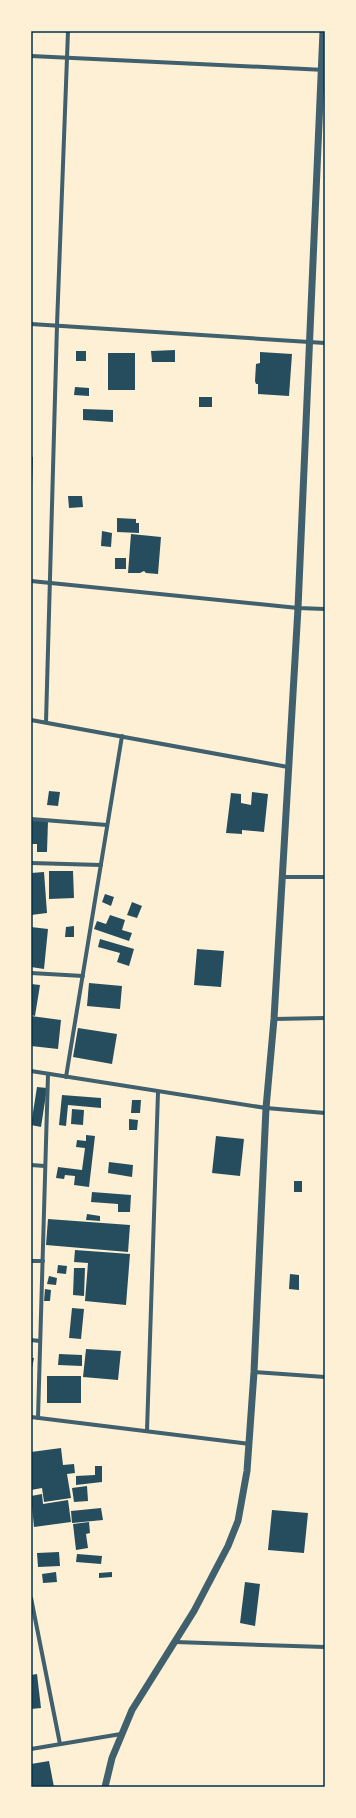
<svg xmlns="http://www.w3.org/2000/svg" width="356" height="1818" font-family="'Work Sans',sans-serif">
<rect width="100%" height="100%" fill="#fdf0d5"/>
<!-- building -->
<g fill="#264d5e">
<polygon points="175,350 175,362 152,362 151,351"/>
<rect x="76" y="351" width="10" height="10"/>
<polygon points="260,352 292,354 289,396 258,394 258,384 256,384 255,381 256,364 260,363"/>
<rect x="108" y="353" width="27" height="37"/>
<polygon points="75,387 89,388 89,396 74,395"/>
<rect x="199" y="397" width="13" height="10"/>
<polygon points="83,409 113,410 113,422 83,420"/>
<polygon points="31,457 33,457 32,485 31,485"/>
<polygon points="68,496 82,496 83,507 69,508"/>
<polygon points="117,518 136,519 136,523 139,523 139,533 117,532"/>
<polygon points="102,531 112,533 111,547 101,546"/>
<polygon points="131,534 161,537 158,574 146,573 144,571 140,573 128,573"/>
<rect x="115" y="558" width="11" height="11"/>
<polygon points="49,791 60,792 58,806 47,805"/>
<polygon points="252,792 268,794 264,832 242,830 242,834 226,833 231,793 241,794 241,803 251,805"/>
<polygon points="31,820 48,821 47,852 37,852 37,844 31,844"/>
<polygon points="49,871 73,871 74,898 49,899"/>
<polygon points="44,872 47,913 31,915 31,873"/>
<polygon points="105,894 114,897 111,906 102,902"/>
<polygon points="132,902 142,906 137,918 127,915"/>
<polygon points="110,915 125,920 122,930 132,933 129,941 94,929 97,921 106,924"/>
<polygon points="74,926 74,937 65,937 66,927"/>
<polygon points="31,927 48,929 44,969 31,967"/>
<polygon points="100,939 134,949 129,966 117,962 120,953 98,947"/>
<polygon points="197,949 224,951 221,987 194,985"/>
<polygon points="89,983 122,986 120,1009 87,1006"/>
<polygon points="31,984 40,985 35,1016 31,1015"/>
<polygon points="31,1016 61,1020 58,1049 31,1046"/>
<polygon points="78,1028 117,1034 112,1064 73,1057"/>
<polygon points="37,1087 47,1088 41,1127 31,1125"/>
<polygon points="62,1095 101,1098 101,1108 68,1105 66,1126 59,1125"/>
<polygon points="132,1100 141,1100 140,1113 131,1113"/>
<polygon points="72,1109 84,1110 83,1125 71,1124"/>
<polygon points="129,1119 138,1120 137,1130 129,1130"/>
<polygon points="86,1135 95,1136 89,1187 74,1185 75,1176 65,1175 64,1179 56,1178 58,1167 82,1170 85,1148 76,1147 77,1140 86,1141"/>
<polygon points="216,1136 244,1139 240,1176 212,1173"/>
<polygon points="109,1162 133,1165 132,1177 108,1173"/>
<rect x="294" y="1181" width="8" height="11"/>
<polygon points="92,1192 131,1195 130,1212 118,1212 118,1204 91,1202"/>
<polygon points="87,1214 100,1216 100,1221 86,1220"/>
<polygon points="48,1219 130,1225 128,1252 46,1245"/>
<polygon points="75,1250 130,1254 126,1305 85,1301 88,1263 74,1262"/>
<polygon points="58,1265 67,1266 66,1274 57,1273"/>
<polygon points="74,1268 85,1268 84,1296 73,1295"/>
<polygon points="290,1274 299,1275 299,1290 289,1289"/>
<polygon points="49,1276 57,1278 56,1285 47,1284"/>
<polygon points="45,1289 51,1290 50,1301 44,1301"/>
<polygon points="72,1308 84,1309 81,1339 69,1338"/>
<polygon points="86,1349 121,1351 118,1380 83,1377"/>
<polygon points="59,1354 82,1355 82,1366 58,1365"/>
<polygon points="31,1358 34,1358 32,1368 31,1368"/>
<rect x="47" y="1376" width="34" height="27"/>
<polygon points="61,1448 63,1465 74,1464 75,1473 67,1474 71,1498 44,1502 42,1488 31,1490 31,1452"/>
<polygon points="95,1466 102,1466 102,1482 76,1485 76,1476 95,1475"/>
<polygon points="87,1486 88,1501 74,1502 72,1488"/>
<polygon points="42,1494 43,1504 68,1500 71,1522 34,1527 31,1496"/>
<polygon points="101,1508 103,1520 72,1523 71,1511"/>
<polygon points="272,1510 308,1513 304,1553 268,1550"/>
<polygon points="89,1522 90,1533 86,1534 88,1548 76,1550 73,1524"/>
<polygon points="59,1552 60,1566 38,1567 37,1553"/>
<polygon points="77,1554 102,1556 101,1564 76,1562"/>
<polygon points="56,1572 57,1582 43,1583 42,1574"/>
<polygon points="112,1572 112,1577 99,1578 99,1573"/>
<polygon points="245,1582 260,1584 255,1626 240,1623"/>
<polygon points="37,1674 41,1708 31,1709 31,1675"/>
<polygon points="49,1761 54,1787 31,1787 31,1764"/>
</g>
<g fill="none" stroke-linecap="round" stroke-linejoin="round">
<!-- minor -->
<g stroke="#3f606c" stroke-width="4">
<polyline points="31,56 325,70"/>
<polyline points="31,324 325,343"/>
<polyline points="31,581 298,608 325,609"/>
<polyline points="31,720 288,767"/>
<polyline points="46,722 57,325 68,31"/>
<polyline points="31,819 107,825"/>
<polyline points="31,863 101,865"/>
<polyline points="282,877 325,877"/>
<polyline points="31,973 83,976"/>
<polyline points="274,1019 325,1018"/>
<polyline points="31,1071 266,1108 325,1113"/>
<polyline points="66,1077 122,736"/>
<polyline points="31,1165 45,1166"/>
<polyline points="31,1261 43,1261"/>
<polyline points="31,1340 40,1341"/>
<polyline points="254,1372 325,1377"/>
<polyline points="31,1417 250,1444"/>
<polyline points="38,1418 48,1074"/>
<polyline points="147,1431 158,1092"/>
<polyline points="31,1598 60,1744"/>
<polyline points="175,1642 325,1647"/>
<polyline points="31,1749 121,1734"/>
</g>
<!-- tertiary -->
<polyline stroke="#3f606c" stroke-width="7" points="105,1787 112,1758 132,1710 194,1611 228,1546 238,1521 247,1471 254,1372 266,1108 274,1019 298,608 323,31"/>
</g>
<!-- border -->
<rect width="356" height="1818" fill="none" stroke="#fdf0d5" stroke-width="64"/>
<rect x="32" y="32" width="292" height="1754" fill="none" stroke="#003049" stroke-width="1.5"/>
</svg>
